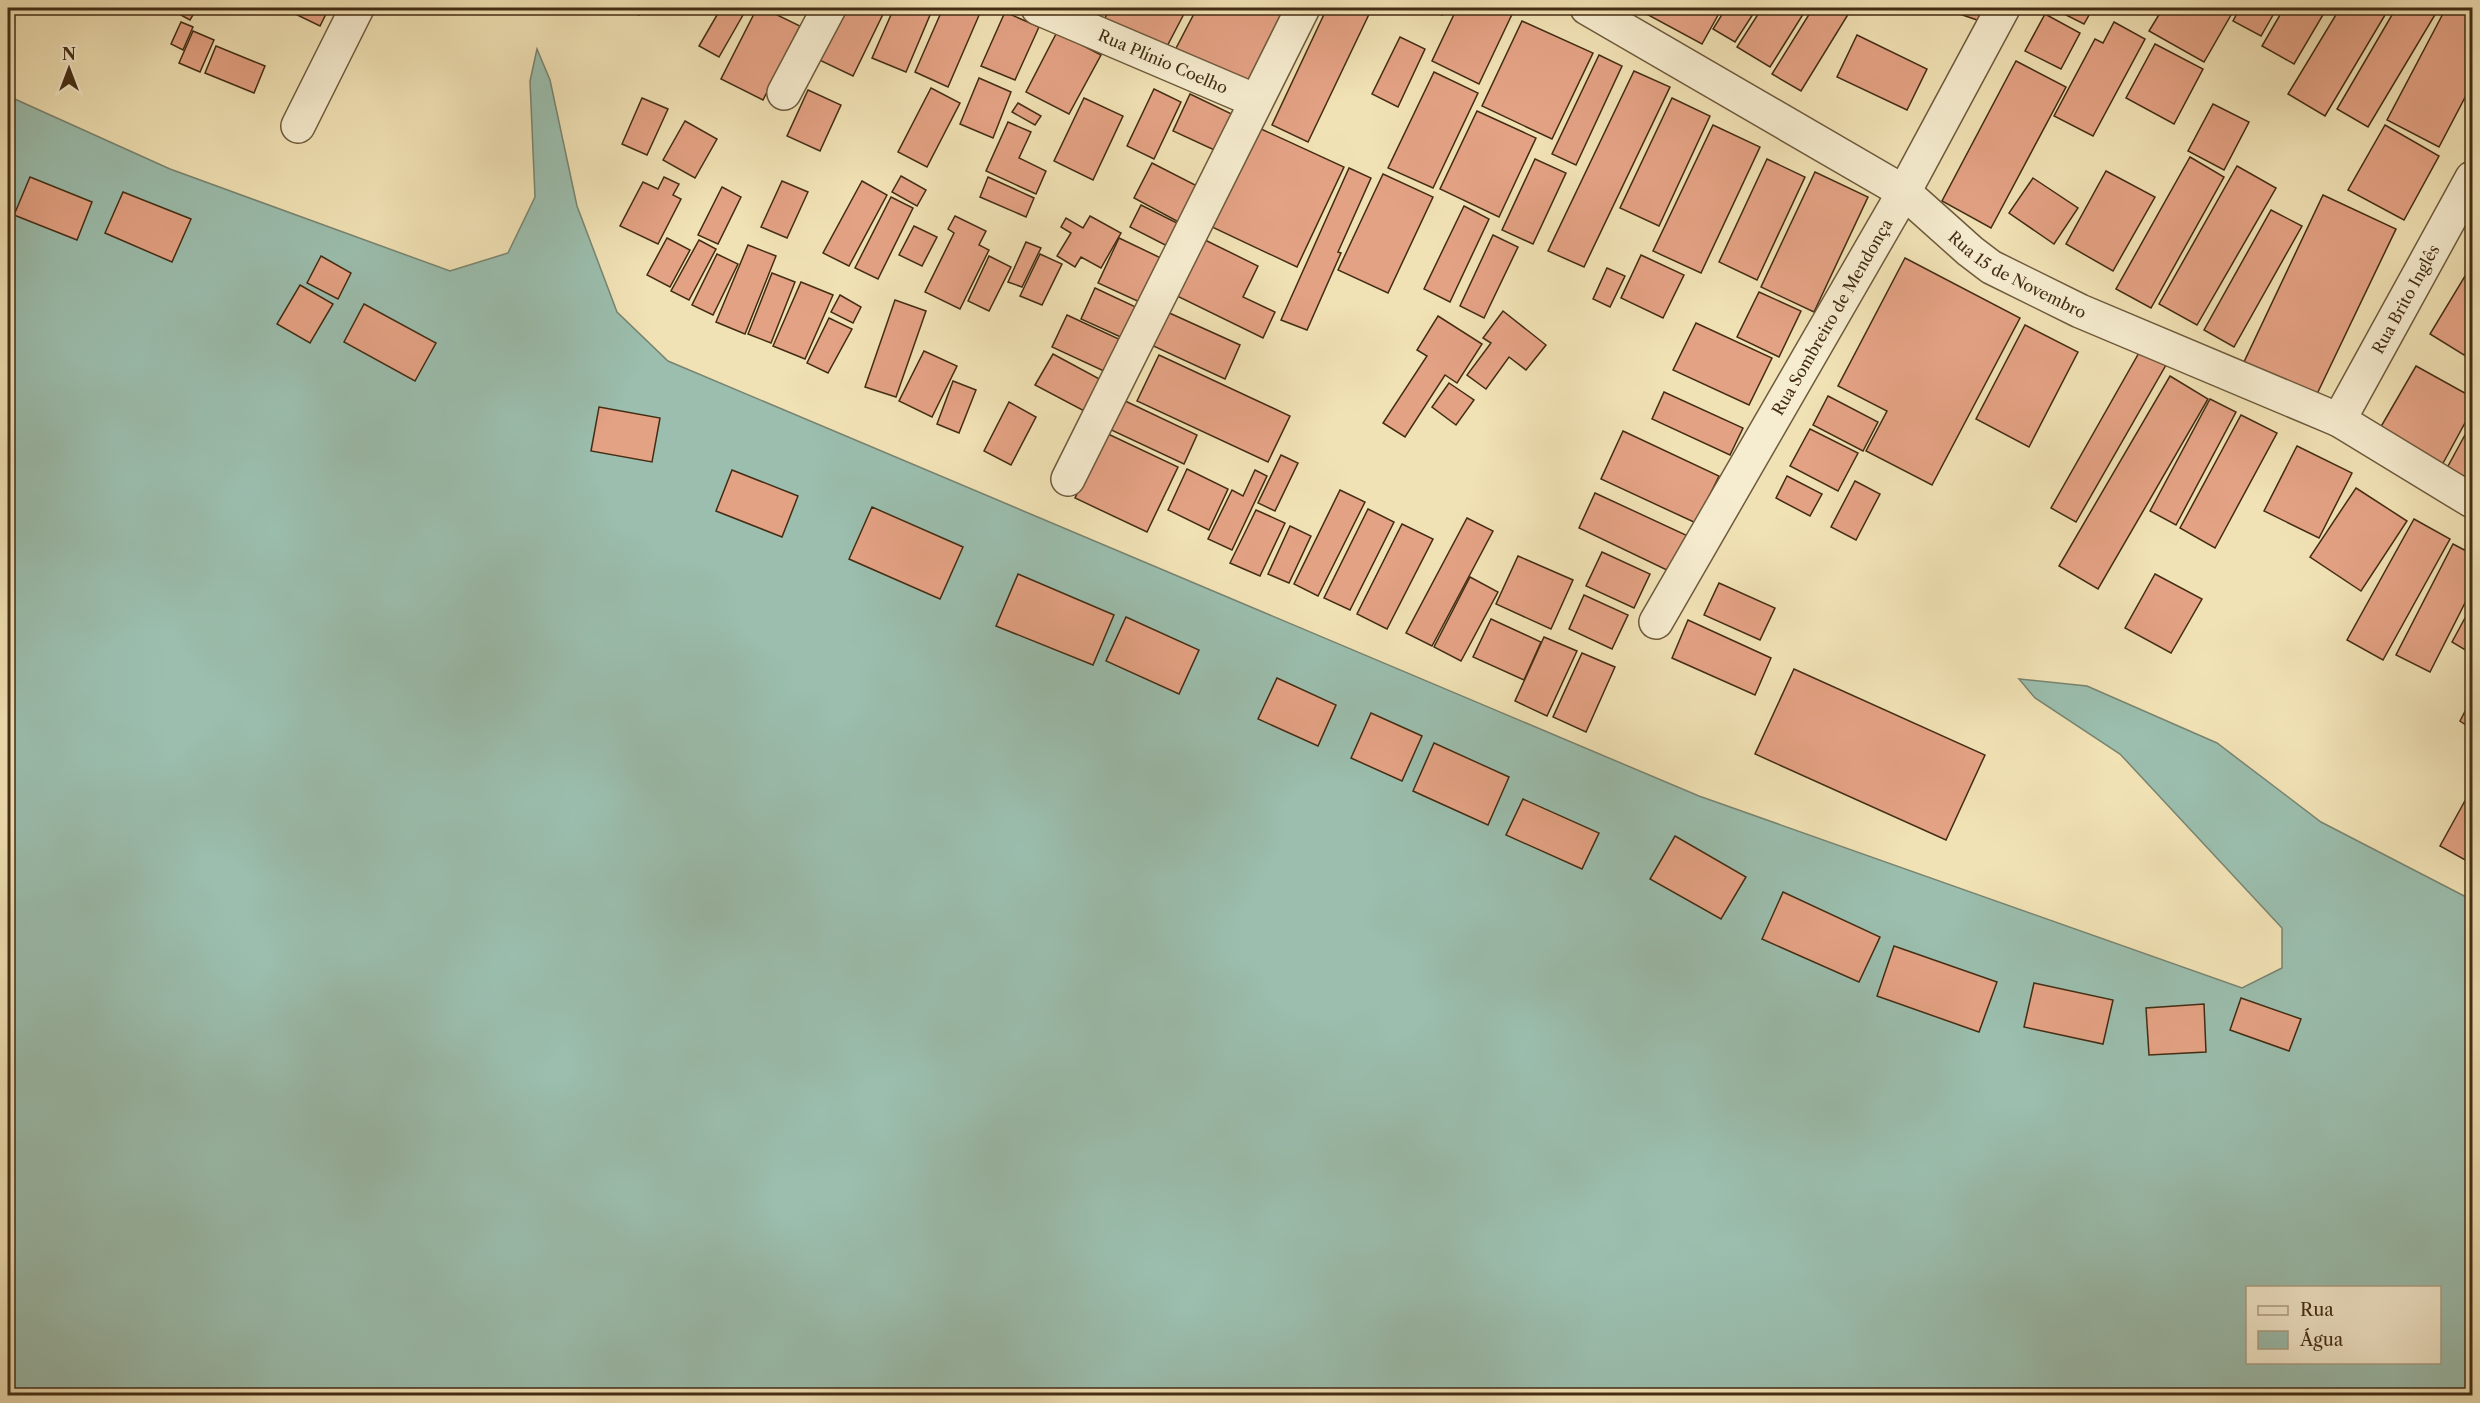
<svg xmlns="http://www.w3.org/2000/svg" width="2480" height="1403" font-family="'Libre Caslon Text',serif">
<rect width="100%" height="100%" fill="#f1e2b5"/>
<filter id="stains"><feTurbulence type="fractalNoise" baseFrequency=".00333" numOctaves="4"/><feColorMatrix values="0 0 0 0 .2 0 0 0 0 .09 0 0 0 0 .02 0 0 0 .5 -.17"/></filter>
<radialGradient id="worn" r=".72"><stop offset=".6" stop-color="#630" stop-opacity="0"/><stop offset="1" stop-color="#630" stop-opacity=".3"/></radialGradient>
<!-- water -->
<path fill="#9bbeae" stroke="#788470" stroke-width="1.5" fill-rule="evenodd" d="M537 49 550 80 577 206 617 312 668 361 1699 796 2242 988 2282 968V928L2120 754 2035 698 2019 679 2087 686 2217 743 2321 822 2472 900V1395L8 1396V96L170 169 450 271 508 253 535 197 530 81ZM2248 1288H2440V1362H2248Z"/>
<!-- building -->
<g fill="#e4a284" stroke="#432d14" stroke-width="1.5">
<polygon points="168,8 197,8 190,20"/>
<polygon points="283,8 329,8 320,26"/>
<polygon points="625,8 643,8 639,15"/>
<polygon points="721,8 747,8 719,57 699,46"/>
<polygon points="757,8 763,8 800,26 763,100 721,79"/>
<polygon points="837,8 886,8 853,76 813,57"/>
<polygon points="894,8 933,8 906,72 872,58"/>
<polygon points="943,8 968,8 980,13 948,87 915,72"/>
<polygon points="1059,8 1101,8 1092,26"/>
<polygon points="1110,8 1187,8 1163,54 1103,22"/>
<polygon points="1197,8 1293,8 1249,94 1172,56"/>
<polygon points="1327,8 1372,8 1308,142 1272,125"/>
<polygon points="1426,8 1445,8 1442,15"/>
<polygon points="1457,8 1515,8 1479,84 1432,61"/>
<polygon points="1640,8 1722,8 1702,44 1639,10"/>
<polygon points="1726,8 1757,8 1735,42 1713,29"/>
<polygon points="1762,8 1807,8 1770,67 1737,47"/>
<polygon points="1813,8 1852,8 1801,91 1772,74"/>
<polygon points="1942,8 1988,8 1983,22"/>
<polygon points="2065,8 2093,8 2084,24 2062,13"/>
<polygon points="2163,8 2235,8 2204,62 2149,31"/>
<polygon points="2240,8 2277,8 2261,36 2233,21"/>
<polygon points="2284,8 2327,8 2294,64 2262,46"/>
<polygon points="2340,8 2373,8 2385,15 2325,116 2288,94"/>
<polygon points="2396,8 2439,8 2368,127 2337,109"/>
<polygon points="2446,8 2460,8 2472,14 2472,84 2439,147 2387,120"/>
<polygon points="1005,12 1039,27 1015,80 981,66"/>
<polygon points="2045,14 2080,33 2061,69 2025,51"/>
<polygon points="1522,21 1593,53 1552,139 1482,106"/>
<polygon points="181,22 193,27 183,50 171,44"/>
<polygon points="2114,22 2145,39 2093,136 2054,116 2095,39 2103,43"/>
<polygon points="193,31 214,40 200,72 179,63"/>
<polygon points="1057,32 1101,55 1069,114 1026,92"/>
<polygon points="1857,35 1927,69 1907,110 1837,77"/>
<polygon points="1400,37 1425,49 1398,107 1372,94"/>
<polygon points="2155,44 2203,69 2174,124 2126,98"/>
<polygon points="216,46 265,66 254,93 205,73"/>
<polygon points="1599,55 1622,66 1576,165 1552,154"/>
<polygon points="2016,61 2066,87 1991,228 1942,201"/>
<polygon points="1634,71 1670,87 1584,267 1548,251"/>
<polygon points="1434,72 1478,93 1433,188 1388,168"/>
<polygon points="979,78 1011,92 993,138 960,124"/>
<polygon points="931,88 960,103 927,167 898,152"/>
<polygon points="1154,89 1181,102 1154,159 1127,146"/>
<polygon points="808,90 841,105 820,151 787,136"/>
<polygon points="1190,94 1240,118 1223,154 1173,131"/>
<polygon points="642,98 668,109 647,155 622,144"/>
<polygon points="1084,98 1123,116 1093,180 1054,161"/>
<polygon points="1672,98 1710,116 1659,226 1620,208"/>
<polygon points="1018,103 1041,116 1035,125 1012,112"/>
<polygon points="2213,104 2249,122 2224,170 2188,151"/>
<polygon points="1477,111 1536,138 1499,217 1440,189"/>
<polygon points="685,121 717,139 695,178 663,160"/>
<polygon points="1008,122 1031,132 1019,158 1046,171 1036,194 986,171"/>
<polygon points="1713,125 1760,147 1701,273 1653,251"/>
<polygon points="2385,125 2439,156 2404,220 2348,190"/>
<polygon points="1259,128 1344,167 1297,267 1212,227"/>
<polygon points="2190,157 2224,177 2151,308 2116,289"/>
<polygon points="1535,159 1566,173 1533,244 1502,230"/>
<polygon points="1767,159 1805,177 1757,280 1719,262"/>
<polygon points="1152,163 1205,190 1186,226 1134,198"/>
<polygon points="2237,166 2276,188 2197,325 2159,304"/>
<polygon points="1349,168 1371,178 1338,252 1341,253 1307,330 1281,320"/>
<polygon points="2106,171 2155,197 2113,271 2066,244"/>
<polygon points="1815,172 1868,197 1814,312 1761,287"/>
<polygon points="1383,174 1433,197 1388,293 1338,270"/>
<polygon points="901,176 926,190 917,206 892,192"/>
<polygon points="30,177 92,202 77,240 14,215"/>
<polygon points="664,177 679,184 673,195 681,199 658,244 620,226 643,182 658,189"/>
<polygon points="988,177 1034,198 1026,217 980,197"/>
<polygon points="2033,178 2078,208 2054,244 2009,213"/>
<polygon points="782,181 808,192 787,238 761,227"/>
<polygon points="862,181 887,195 849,266 823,253"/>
<polygon points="722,187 741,197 718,244 698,235"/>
<polygon points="123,192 191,219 172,262 105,233"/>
<polygon points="2323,195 2396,229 2316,396 2244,362"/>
<polygon points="891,197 913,208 878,279 855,268"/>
<polygon points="1141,205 1185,227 1173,249 1130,227"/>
<polygon points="1464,206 1489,219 1450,302 1424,289"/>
<polygon points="2271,210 2302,226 2234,347 2204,330"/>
<polygon points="955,216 986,231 979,245 989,250 960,309 925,292 954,233 948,229"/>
<polygon points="1090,216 1121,233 1101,268 1081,257 1075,267 1057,256 1071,233 1061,227 1066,218 1083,228"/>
<polygon points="914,226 937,237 922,266 899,255"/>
<polygon points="1493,235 1518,247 1484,318 1460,306"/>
<polygon points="667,238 690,250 670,287 647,275"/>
<polygon points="1119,238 1165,260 1144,304 1098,283"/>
<polygon points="699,240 716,249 689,300 671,291"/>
<polygon points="1205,240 1258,266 1243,297 1275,312 1263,338 1177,296"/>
<polygon points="1026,242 1041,248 1022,287 1008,282"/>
<polygon points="748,245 776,256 745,334 716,322"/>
<polygon points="717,254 738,264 713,315 692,305"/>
<polygon points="1040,254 1062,264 1042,305 1020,296"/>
<polygon points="1641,255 1684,275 1663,318 1621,298"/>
<polygon points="321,256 351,273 338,299 307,283"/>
<polygon points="989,256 1011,267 989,311 968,301"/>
<polygon points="1905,258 2020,318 1932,485 1866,451 1887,411 1838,386"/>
<polygon points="1607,268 1625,276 1610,307 1593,299"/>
<polygon points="2468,271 2472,274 2472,360 2430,334"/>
<polygon points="772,273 795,282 771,343 748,334"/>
<polygon points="801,282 833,295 805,359 773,346"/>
<polygon points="300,285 333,304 310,343 277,324"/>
<polygon points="1095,288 1140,309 1125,339 1081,319"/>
<polygon points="1759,292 1801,311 1779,357 1737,337"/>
<polygon points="840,295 861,307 853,323 831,312"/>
<polygon points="895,300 926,311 896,397 865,387"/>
<polygon points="364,304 436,343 415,381 344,342"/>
<polygon points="1165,311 1240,345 1225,379 1149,344"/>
<polygon points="1503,311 1546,345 1526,370 1509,357 1486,389 1467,375 1491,343 1483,338"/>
<polygon points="1067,315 1121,340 1106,372 1052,347"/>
<polygon points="1438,316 1482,344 1457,383 1445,375 1405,437 1383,423 1427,356 1417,350"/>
<polygon points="829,318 852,329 828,373 807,363"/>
<polygon points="1696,323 1772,358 1749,405 1673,370"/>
<polygon points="2025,325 2078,352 2029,447 1976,419"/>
<polygon points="2144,344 2170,358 2076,522 2051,508"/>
<polygon points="924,351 957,366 932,417 899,401"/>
<polygon points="1053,354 1105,382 1088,413 1035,385"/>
<polygon points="1159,355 1290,416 1268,462 1137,401"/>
<polygon points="2416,366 2472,397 2472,410 2442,465 2379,430"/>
<polygon points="2170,376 2208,399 2098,589 2059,566"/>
<polygon points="953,381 976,390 959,433 937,424"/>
<polygon points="1449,383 1474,400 1456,425 1432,407"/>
<polygon points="1664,392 1743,428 1730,455 1652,419"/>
<polygon points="1828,396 1878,422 1863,451 1813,425"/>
<polygon points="1121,399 1197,435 1184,464 1107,428"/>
<polygon points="2210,399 2236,412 2176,525 2150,511"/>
<polygon points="1009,402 1036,417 1011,465 984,451"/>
<polygon points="599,407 660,418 652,462 591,451"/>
<polygon points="2241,415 2277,433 2215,548 2180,528"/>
<polygon points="2472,422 2472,483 2447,468"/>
<polygon points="1810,429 1858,453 1838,491 1790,466"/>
<polygon points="1623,431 1719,476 1696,523 1601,479"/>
<polygon points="1106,433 1178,467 1147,532 1075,498"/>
<polygon points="2297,446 2352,473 2319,538 2264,511"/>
<polygon points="1281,455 1298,463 1275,511 1258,503"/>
<polygon points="1187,469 1228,489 1209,530 1168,510"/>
<polygon points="732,470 798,496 782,537 716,511"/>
<polygon points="1255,470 1267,476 1232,550 1208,539 1232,490 1243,496"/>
<polygon points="1787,476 1822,494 1810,516 1776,498"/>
<polygon points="1855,481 1880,494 1856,540 1831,527"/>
<polygon points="2356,488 2407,521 2361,591 2310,557"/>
<polygon points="1340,490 1365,502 1318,596 1294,584"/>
<polygon points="1595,493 1688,536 1671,572 1579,528"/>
<polygon points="872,507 963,547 940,599 849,559"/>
<polygon points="1368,509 1394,522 1350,610 1324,598"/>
<polygon points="1256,510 1285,523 1260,576 1230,563"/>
<polygon points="1467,518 1493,531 1432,646 1406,633"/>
<polygon points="2414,519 2450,539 2383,660 2347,640"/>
<polygon points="1402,524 1433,539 1387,629 1357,614"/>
<polygon points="1290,526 1311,536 1289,583 1268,574"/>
<polygon points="2453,544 2472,554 2472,589 2430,672 2396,655"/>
<polygon points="1602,552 1650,574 1634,608 1586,586"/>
<polygon points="1518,556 1573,580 1551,629 1496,604"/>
<polygon points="1018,574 1114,615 1093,665 996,626"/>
<polygon points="2155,574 2202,599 2171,653 2125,628"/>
<polygon points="1470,577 1498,592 1461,661 1434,647"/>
<polygon points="1719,583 1775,608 1760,640 1704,615"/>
<polygon points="1584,595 1628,615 1612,649 1569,629"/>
<polygon points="2472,605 2472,654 2452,642"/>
<polygon points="1126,617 1199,650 1179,694 1106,661"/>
<polygon points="1491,619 1541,642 1524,680 1473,657"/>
<polygon points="1688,620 1771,658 1755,695 1672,658"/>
<polygon points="1544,637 1577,651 1547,716 1515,701"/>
<polygon points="1582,653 1615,667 1586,732 1553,717"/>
<polygon points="1794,669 1985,755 1946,840 1755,754"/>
<polygon points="1277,678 1336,705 1318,746 1258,719"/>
<polygon points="2472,698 2472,729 2460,721"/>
<polygon points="1371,713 1422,736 1402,781 1351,758"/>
<polygon points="1434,743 1509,777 1488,825 1413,791"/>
<polygon points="2472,788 2472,851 2467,861 2440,846"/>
<polygon points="1523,799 1599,833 1582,869 1506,835"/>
<polygon points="1675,836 1746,877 1721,919 1650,879"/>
<polygon points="1783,892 1880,937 1859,982 1762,939"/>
<polygon points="1894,946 1997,982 1979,1032 1877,996"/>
<polygon points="2034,983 2113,1000 2103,1044 2024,1027"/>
<polygon points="2241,998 2301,1019 2289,1051 2230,1030"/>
<polygon points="2204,1004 2206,1052 2149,1055 2146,1008"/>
</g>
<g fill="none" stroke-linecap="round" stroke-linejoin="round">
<!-- minor casing -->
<g stroke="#6e5a3c" stroke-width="36">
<g id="minor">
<path id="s1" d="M1038 8 1256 101"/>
<path id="s2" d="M1587 8 1904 192 1970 251 1991 267 2080 311 2339 420 2472 501"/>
<polyline points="784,93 829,8"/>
<polyline points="298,126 357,8"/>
<path id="s3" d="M2339 420 2472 178"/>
<polyline points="1068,479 1303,8"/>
<path id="s4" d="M1656 622 1904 192 2003 8"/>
</g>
</g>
<!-- minor -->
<use href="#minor" stroke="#f6eccf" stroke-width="33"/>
</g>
<g text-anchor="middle" stroke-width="5" stroke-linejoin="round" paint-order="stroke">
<!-- street labels -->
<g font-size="16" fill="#432d14" stroke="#f6eccf">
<text dy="6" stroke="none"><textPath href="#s1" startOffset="136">Rua Plínio Coelho</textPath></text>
<text dy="6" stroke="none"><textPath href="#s2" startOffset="508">Rua 15 de Novembro</textPath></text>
<text dy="6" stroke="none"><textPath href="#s3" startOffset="138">Rua Brito Inglês</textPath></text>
<text dy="6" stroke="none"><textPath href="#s4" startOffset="352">Rua Sombreiro de Mendonça</textPath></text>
</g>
</g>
<!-- margin -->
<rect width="2480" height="1403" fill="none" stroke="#f1e2b5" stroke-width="30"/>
<rect x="9" y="9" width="2462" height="1385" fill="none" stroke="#432d14" stroke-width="3"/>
<rect x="15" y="15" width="2450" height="1373" fill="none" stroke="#432d14" stroke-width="1.5"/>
<!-- legend -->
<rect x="2246" y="1286" width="195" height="78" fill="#f6eccf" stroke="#aea084" stroke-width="1.5"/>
<rect x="2258" y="1306" width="30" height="9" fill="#f6eccf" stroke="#aea084" stroke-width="1.5"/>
<text x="2300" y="1316" font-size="18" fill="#432d14">Rua</text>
<rect x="2258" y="1331" width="30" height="18" fill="#9bbeae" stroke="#aea084" stroke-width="1.5"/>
<text x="2300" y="1346" font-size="18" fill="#432d14">Água</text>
<!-- north arrow -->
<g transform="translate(69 69)" stroke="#f6eccf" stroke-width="4.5" paint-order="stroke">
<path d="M0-4.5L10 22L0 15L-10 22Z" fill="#432d14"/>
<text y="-9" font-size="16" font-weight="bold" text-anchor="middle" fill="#432d14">N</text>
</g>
<rect width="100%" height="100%" filter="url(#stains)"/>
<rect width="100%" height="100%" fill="url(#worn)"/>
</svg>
